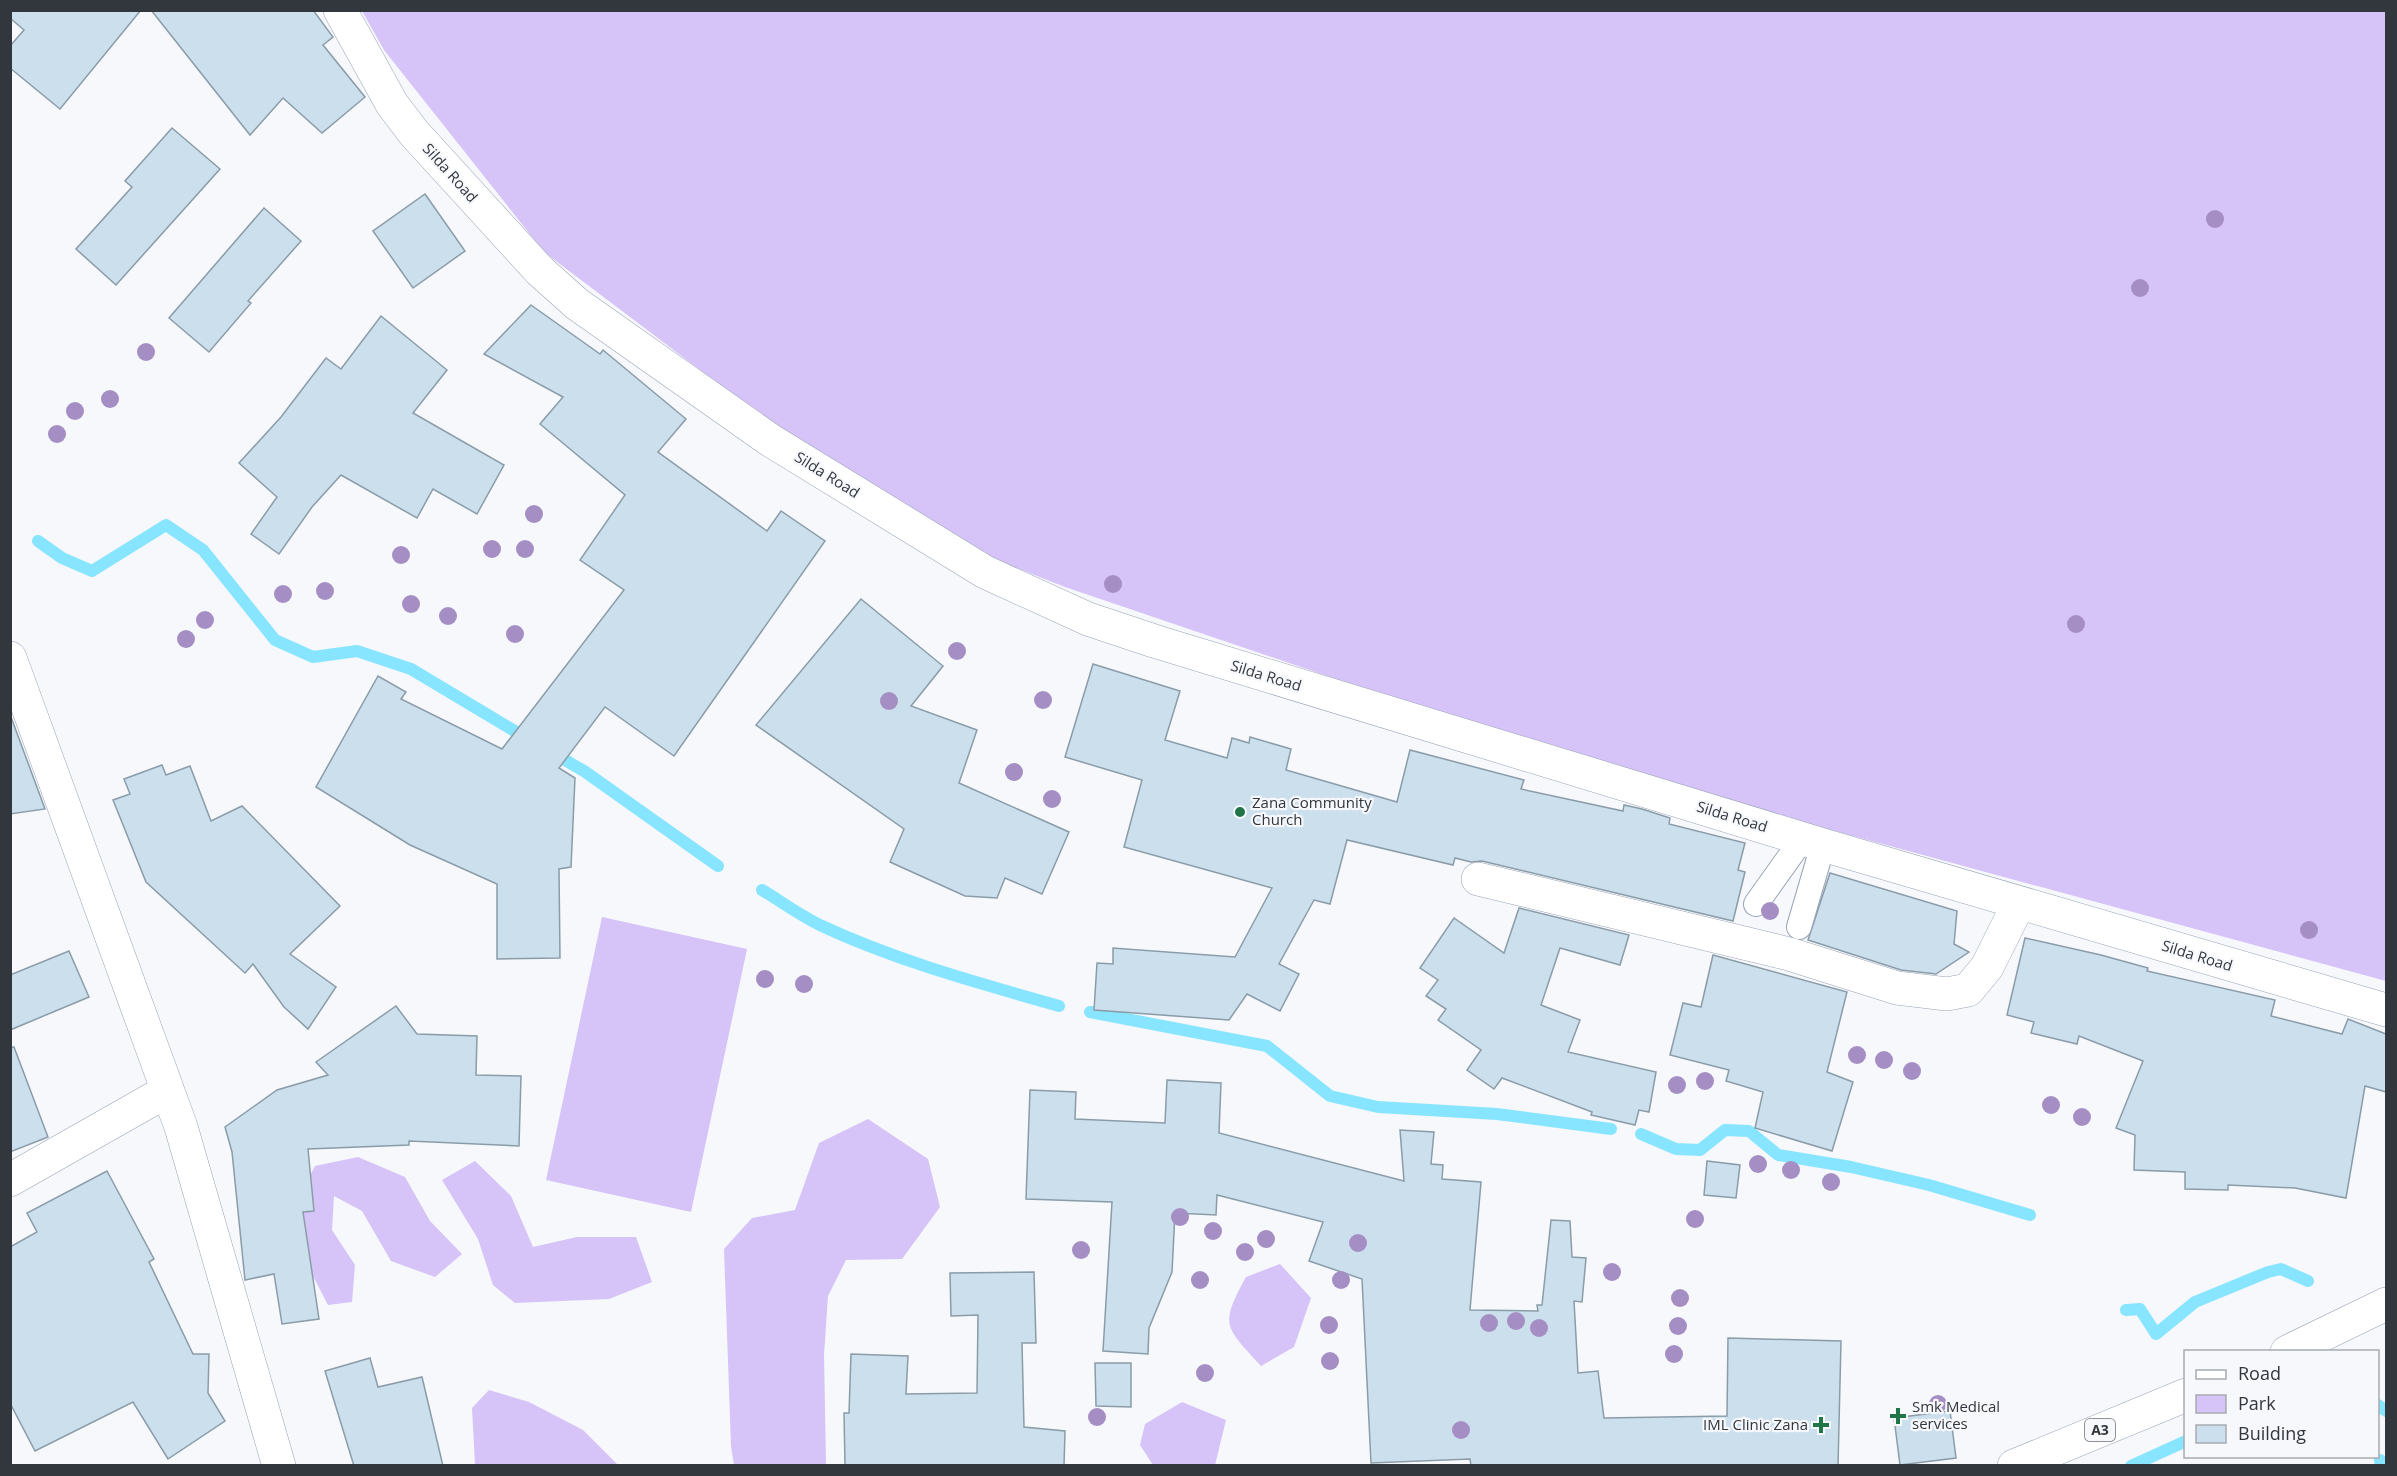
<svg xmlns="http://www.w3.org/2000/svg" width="2397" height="1476" font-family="'Open Sans',sans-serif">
<rect width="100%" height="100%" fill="#f6f8fc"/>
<!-- green -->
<g fill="#d6c3f7">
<polygon points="362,11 2386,11 2386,981 1758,810 1392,698 1065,587 963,547 790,438 544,252 384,50"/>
<polygon points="602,917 747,949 691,1212 546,1180"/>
<polygon points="868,1119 928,1159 940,1207 902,1259 846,1260 828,1296 824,1355 826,1465 734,1465 731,1446 724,1249 752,1218 795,1210 819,1143"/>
<polygon points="358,1157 405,1177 430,1221 462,1254 435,1277 391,1261 362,1211 334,1196 332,1230 355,1265 352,1302 328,1305 302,1255 289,1216 315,1166"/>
<polygon points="475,1161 511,1196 533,1247 577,1237 636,1237 652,1282 609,1299 515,1303 493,1285 478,1239 442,1180"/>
<path d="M1280 1264 1311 1298 1294 1347 1261 1366C1225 1326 1219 1326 1246 1277Z"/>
<polygon points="489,1390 529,1402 583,1430 618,1465 475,1465 472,1408"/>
<polygon points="1182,1402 1226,1420 1215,1465 1153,1465 1140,1445 1145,1424"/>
</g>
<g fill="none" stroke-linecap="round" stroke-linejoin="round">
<!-- stream -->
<g stroke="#88e5ff" stroke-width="12">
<polyline points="38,541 62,558 92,571 166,525 203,550 275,640 313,657 357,651 411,669 528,739"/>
<polyline points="551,752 584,771 718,866"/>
<path d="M762 890C782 902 801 916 822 926 897 961 979 983 1059 1006"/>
<polyline points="1090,1012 1267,1046 1330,1096 1378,1107 1497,1114 1611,1129"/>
<polyline points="1641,1134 1676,1149 1700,1150 1725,1130 1749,1131 1778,1155 1851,1167 1929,1185 2030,1215"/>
<polyline points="2126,1310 2140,1309 2156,1334 2195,1302 2268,1272 2281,1269 2308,1281"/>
<polyline points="2378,1405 2386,1411"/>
<polyline points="2380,1460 2381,1466"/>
<polyline points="2131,1466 2186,1441"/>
</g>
</g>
<!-- building -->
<g fill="#ccdfed" stroke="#8a9ca8" stroke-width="1.5">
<polygon points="10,10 141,10 60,109 10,68 10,46 24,30 10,18"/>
<polygon points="151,10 313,10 333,37 323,45 365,97 322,133 283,98 250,135"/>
<polygon points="172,128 220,169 116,285 76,249 132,187 125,181"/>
<polygon points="425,194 465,251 413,288 373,231"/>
<polygon points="264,208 301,241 248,301 251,303 209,352 169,318"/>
<polygon points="531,305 600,354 603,350 686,419 658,452 767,531 781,511 825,541 674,756 605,707 559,768 575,778 571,867 559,869 560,958 497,959 497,884 410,845 316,787 378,676 406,692 401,699 502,749 624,590 580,560 625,495 540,424 563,397 484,354"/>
<polygon points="381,316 447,370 413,413 504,465 477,514 433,489 417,518 341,475 312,507 279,554 251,534 277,497 239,463 281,417 326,358 341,369"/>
<polygon points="861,599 943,666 911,706 977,730 959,783 1069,832 1042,894 1005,878 997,898 965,896 890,862 904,829 756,725"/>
<polygon points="1093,664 1180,691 1165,740 1227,758 1232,738 1249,743 1250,737 1291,749 1286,770 1397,802 1410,750 1524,780 1521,789 1623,811 1624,805 1642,809 1670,818 1669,824 1745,843 1738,870 1745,872 1733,921 1482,861 1471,862 1455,858 1453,865 1347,840 1330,904 1314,900 1279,964 1299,974 1280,1011 1247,994 1229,1020 1094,1010 1097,963 1113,964 1113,948 1235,957 1272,888 1124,847 1142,780 1065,757"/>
<polygon points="10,717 11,717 45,809 10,814"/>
<polygon points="162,765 166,775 190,766 211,821 242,806 340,906 290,954 336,987 308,1029 284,1007 253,964 245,973 146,882 113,800 130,794 124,779"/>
<polygon points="1830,873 1957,911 1954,944 1969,952 1936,974 1901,970 1808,940"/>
<polygon points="1519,908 1629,935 1620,965 1560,948 1541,1005 1580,1020 1568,1052 1656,1072 1649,1112 1639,1110 1635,1125 1591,1115 1592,1112 1502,1078 1494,1089 1467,1070 1481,1050 1438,1020 1446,1009 1426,996 1438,980 1420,968 1454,918 1504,953"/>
<polygon points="2025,938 2101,955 2148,968 2147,971 2275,1000 2271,1016 2342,1034 2348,1019 2386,1034 2386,1092 2365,1086 2346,1198 2295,1188 2228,1185 2228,1190 2185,1189 2185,1172 2134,1170 2135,1135 2116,1128 2143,1061 2079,1036 2077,1044 2031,1033 2034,1022 2007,1015"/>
<polygon points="69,951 89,997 10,1030 10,975"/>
<polygon points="1713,955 1847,992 1827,1072 1853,1082 1832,1151 1755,1128 1763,1092 1726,1081 1729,1070 1670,1055 1683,1003 1701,1007"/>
<polygon points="396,1006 417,1034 477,1036 476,1075 521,1076 519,1146 409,1141 409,1145 308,1149 314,1211 303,1212 319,1319 282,1324 274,1274 245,1280 232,1152 225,1127 277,1090 328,1075 316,1062"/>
<polygon points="14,1047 48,1137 10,1152 10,1048"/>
<polygon points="1167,1080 1221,1083 1219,1133 1404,1181 1400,1130 1434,1132 1431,1164 1443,1165 1442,1179 1481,1182 1470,1310 1538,1311 1537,1305 1542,1305 1551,1220 1570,1221 1572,1257 1586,1258 1582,1302 1574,1301 1578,1373 1598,1371 1604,1418 1727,1416 1728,1338 1841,1341 1838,1466 1471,1466 1470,1459 1371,1463 1362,1279 1309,1261 1323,1222 1217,1195 1216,1215 1175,1213 1172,1272 1149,1328 1148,1354 1103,1351 1112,1202 1026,1199 1030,1090 1076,1092 1075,1119 1165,1123"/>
<polygon points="1707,1161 1740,1165 1736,1198 1704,1195"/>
<polygon points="107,1171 154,1259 149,1262 193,1354 209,1354 208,1393 225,1421 168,1459 133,1402 35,1451 10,1403 10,1247 37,1232 27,1213"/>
<polygon points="1034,1272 1036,1343 1022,1343 1024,1427 1065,1431 1064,1466 845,1465 844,1413 849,1413 851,1354 908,1356 906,1394 977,1393 978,1315 951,1316 950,1273"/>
<polygon points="370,1358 378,1387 422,1377 443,1466 354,1466 325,1371"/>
<polygon points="1095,1363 1131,1363 1131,1407 1096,1406"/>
<polygon points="1950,1411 1956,1458 1900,1465 1894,1418"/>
</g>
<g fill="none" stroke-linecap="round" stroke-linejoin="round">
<!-- lane casing -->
<g stroke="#99a4b5" stroke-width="26">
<g id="lane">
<polyline points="1756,904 1803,838"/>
<polyline points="1799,927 1823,845"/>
</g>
</g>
<!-- street casing -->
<g stroke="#99a4b5" stroke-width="34">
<g id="street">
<polyline points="340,10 392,104 414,133 540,271 577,304 770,440 985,572 1088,619 1154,641 1823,845 2386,1010"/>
<polyline points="10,658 181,1127 279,1466"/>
<polyline points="1478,879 1789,954 1897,988 1947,994 1968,990 1987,967 2019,903"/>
<polyline points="10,1180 167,1091"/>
</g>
</g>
<!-- primary casing -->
<g stroke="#99a4b5" stroke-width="34">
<g id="primary">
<polyline points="2287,1352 2386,1304"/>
<polyline points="2014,1466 2186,1395"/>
</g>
</g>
<!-- lane -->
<use href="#lane" stroke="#fff" stroke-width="24"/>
<!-- street -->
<use href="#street" stroke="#fff" stroke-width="33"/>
<!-- primary -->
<use href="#primary" stroke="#fff" stroke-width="33"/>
</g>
<!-- trees -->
<g fill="#a58ec4">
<circle cx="2215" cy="219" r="9"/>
<circle cx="2140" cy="288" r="9"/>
<circle cx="146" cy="352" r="9"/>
<circle cx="110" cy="399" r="9"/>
<circle cx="75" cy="411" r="9"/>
<circle cx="57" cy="434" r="9"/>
<circle cx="534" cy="514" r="9"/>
<circle cx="492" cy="549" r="9"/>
<circle cx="525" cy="549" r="9"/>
<circle cx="401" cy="555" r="9"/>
<circle cx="1113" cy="584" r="9"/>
<circle cx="325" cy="591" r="9"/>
<circle cx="283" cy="594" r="9"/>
<circle cx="411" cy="604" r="9"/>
<circle cx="448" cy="616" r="9"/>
<circle cx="205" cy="620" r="9"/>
<circle cx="2076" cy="624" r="9"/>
<circle cx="515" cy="634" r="9"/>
<circle cx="186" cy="639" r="9"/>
<circle cx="957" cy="651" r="9"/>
<circle cx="1043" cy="700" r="9"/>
<circle cx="889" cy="701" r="9"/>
<circle cx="1014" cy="772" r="9"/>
<circle cx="1052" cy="799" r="9"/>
<circle cx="1770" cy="911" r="9"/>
<circle cx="2309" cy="930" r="9"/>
<circle cx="765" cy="979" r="9"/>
<circle cx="804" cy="984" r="9"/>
<circle cx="1857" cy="1055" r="9"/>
<circle cx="1884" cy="1060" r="9"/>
<circle cx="1912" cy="1071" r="9"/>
<circle cx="1705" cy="1081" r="9"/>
<circle cx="1677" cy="1085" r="9"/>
<circle cx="2051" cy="1105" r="9"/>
<circle cx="2082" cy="1117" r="9"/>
<circle cx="1758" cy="1164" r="9"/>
<circle cx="1791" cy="1170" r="9"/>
<circle cx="1831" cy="1182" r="9"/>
<circle cx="1180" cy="1217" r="9"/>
<circle cx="1695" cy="1219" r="9"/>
<circle cx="1213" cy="1231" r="9"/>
<circle cx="1266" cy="1239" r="9"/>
<circle cx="1358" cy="1243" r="9"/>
<circle cx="1081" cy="1250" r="9"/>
<circle cx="1245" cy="1252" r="9"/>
<circle cx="1612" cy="1272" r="9"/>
<circle cx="1200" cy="1280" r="9"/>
<circle cx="1341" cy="1280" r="9"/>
<circle cx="1680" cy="1298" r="9"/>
<circle cx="1516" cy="1321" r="9"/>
<circle cx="1489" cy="1323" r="9"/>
<circle cx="1329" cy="1325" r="9"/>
<circle cx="1678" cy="1326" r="9"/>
<circle cx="1539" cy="1328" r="9"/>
<circle cx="1674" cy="1354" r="9"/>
<circle cx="1330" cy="1361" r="9"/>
<circle cx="1205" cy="1373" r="9"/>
<circle cx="1938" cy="1404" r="9"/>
<circle cx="1097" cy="1417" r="9"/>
<circle cx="1461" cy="1430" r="9"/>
</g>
<!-- markers -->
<g fill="#217648" stroke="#f6f8fc" stroke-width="2">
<circle cx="1240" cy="812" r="6"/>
<path d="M1895 1407h6v6h6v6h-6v6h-6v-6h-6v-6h6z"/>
<path d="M1818 1416h6v6h6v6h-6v6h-6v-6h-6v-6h6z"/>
</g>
<g text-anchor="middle" stroke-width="4.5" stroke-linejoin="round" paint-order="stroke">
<!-- shield labels -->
<rect fill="#f6f8fc" stroke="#6d7076" stroke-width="1.5" x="2085" y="1419" width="30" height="22" rx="4.5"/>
<g font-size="14" font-weight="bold" fill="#32363d">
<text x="2100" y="1435">A3</text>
</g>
<!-- street labels -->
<g font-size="15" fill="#32363d" stroke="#f6f8fc">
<text transform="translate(450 173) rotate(48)" y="5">Silda Road</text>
<text transform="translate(827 475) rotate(32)" y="5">Silda Road</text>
<text transform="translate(1266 676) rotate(17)" y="5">Silda Road</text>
<text transform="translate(1732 817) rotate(17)" y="5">Silda Road</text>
<text transform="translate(2197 956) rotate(17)" y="5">Silda Road</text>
</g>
<!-- poi labels -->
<g font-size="15" fill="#32363d" stroke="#f6f8fc" text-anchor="start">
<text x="1252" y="808">Zana Community<tspan x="1252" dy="17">Church</tspan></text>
<text x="1912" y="1412">Smk Medical<tspan x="1912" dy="17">services</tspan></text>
<text x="1808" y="1430" text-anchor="end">IML Clinic Zana</text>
</g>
</g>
<!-- border -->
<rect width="2397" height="1476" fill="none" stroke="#32363d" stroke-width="24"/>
<!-- legend -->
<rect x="2184" y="1350" width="195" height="108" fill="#f6f8fc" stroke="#a8aab0" stroke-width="1.5"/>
<rect x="2196" y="1370" width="30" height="9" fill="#ffffff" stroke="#a8aab0" stroke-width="1.5"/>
<text x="2238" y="1380" font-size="18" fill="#32363d">Road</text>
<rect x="2196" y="1395" width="30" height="18" fill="#d6c3f7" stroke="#a8aab0" stroke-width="1.5"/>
<text x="2238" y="1410" font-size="18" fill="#32363d">Park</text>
<rect x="2196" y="1425" width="30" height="18" fill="#ccdfed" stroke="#a8aab0" stroke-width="1.5"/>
<text x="2238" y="1440" font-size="18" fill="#32363d">Building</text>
</svg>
